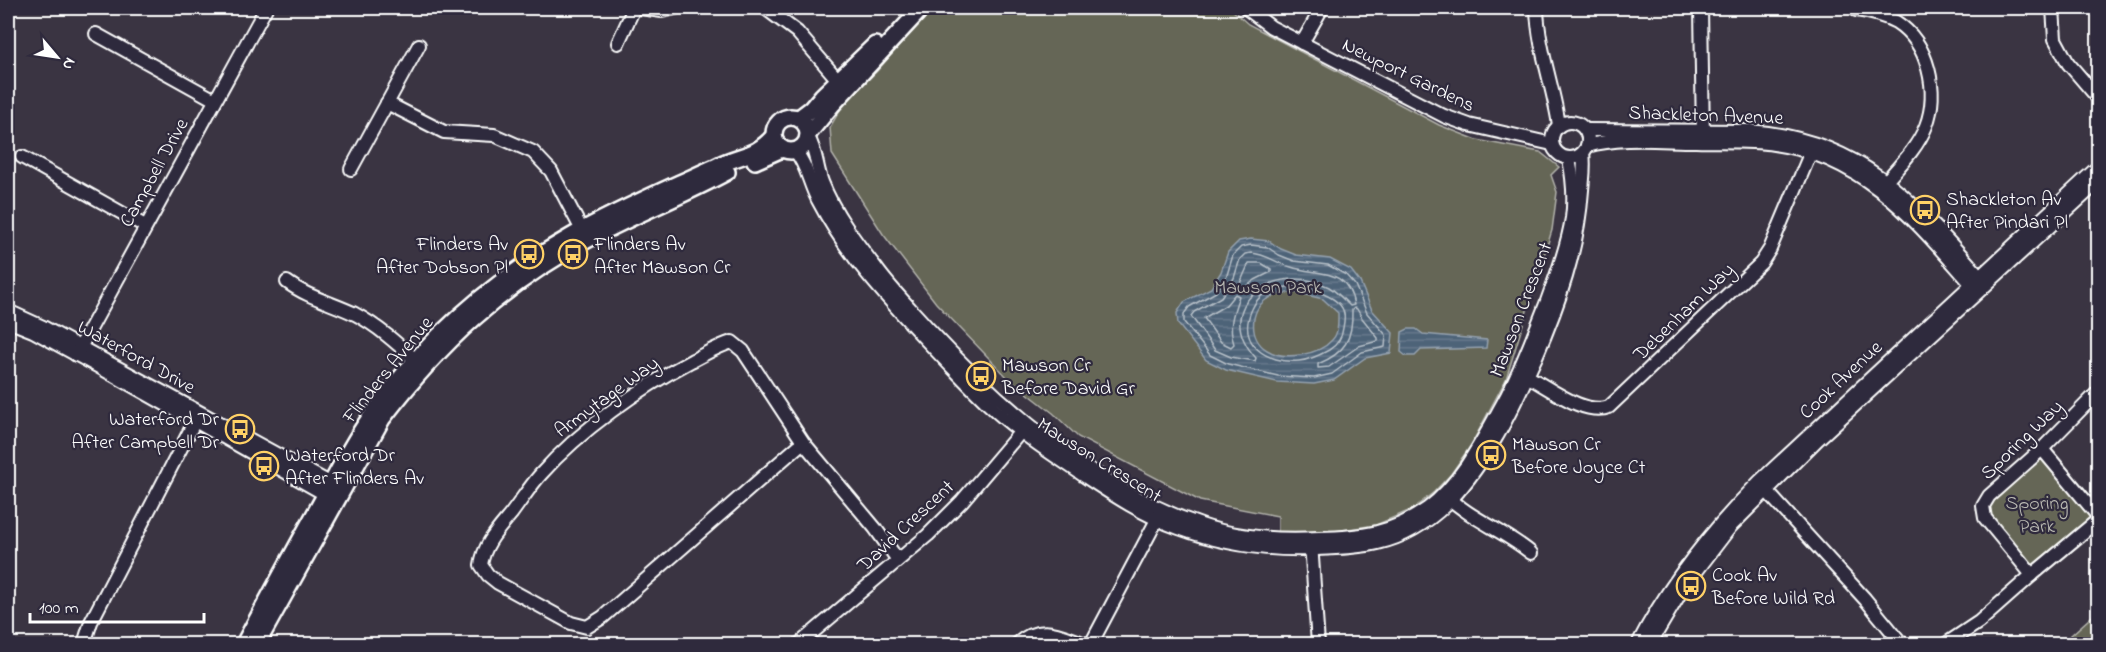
<svg xmlns="http://www.w3.org/2000/svg" width="2106" height="652" font-family="'Indie Flower',sans-serif">
<defs>
<pattern id="water-rules" width="6" height="5" patternUnits="userSpaceOnUse" patternTransform="scale(1.5)"><rect width="6" height="5" fill="#4d6378"/><path d="M0 2.5h6" fill="none" stroke="#687a8c"/></pattern>
</defs>
<rect width="100%" height="100%" fill="#3a3442"/>
<filter id="ink" filterUnits="userSpaceOnUse"><feTurbulence type="fractalNoise" baseFrequency=".0167" numOctaves="2"/><feDisplacementMap in="SourceGraphic" scale="12" xChannelSelector="R" yChannelSelector="G"/><feConvolveMatrix kernelMatrix="1 2 1 2 8 2 1 2 1" color-interpolation-filters="sRGB"/></filter>
<g filter="url(#ink)">
<!-- green -->
<g fill="#656657" stroke="#b2b2ab" stroke-width="1.5">
<polygon points="932,8 1230,8 1248,24 1439,125 1477,140 1540,152 1559,167 1551,175 1557,192 1552,230 1506,379 1471,445 1451,474 1434,492 1413,509 1376,525 1321,533 1278,532 1278,516 1200,501 1078,437 1053,413 1009,379 936,303 883,234 832,154 830,127 844,103 877,71"/>
<polygon points="2041,455 2094,518 2033,570 1990,517 1986,508 1989,500"/>
<polygon points="2098,611 2098,644 2061,644"/>
</g>
<!-- water -->
<g fill="url(#water-rules)" stroke="#94a1ae" stroke-width="1.5" fill-rule="evenodd">
<path d="M1251 239 1269 241 1281 249 1296 255 1330 259 1351 270 1360 282 1372 310 1393 333 1391 353 1365 358 1334 380 1314 384 1277 382 1226 370 1206 360 1178 324 1177 313 1184 302 1211 288 1221 272 1228 252 1239 241ZM1294 292 1323 299 1338 313C1338 322 1339 333 1332 340 1319 355 1284 361 1267 350 1249 339 1249 311 1267 299 1275 294 1285 293 1294 292Z"/>
<polygon points="1408,329 1416,329 1423,334 1487,340 1486,348 1421,350 1415,356 1406,356 1401,352 1402,332"/>
</g>
<g fill="none" stroke-linecap="round" stroke-linejoin="round">
<!-- shore -->
<g stroke="#b8c1c9" stroke-width="1.5">
<polygon points="1251,245 1267,247 1279,255 1294,261 1328,265 1346,275 1355,285 1367,313 1386,335 1385,347 1362,352 1332,374 1314,378 1278,376 1228,364 1210,355 1184,322 1184,314 1189,307 1216,292 1227,275 1233,255 1241,247"/>
<path d="M1251 253C1267 254 1275 263 1291 267 1318 276 1347 266 1354 305L1350 306C1344 300 1336 291 1329 287 1277 260 1208 305 1256 358L1255 361 1231 357 1215 350 1191 316 1194 312 1221 297 1234 278 1240 259 1245 254Z"/>
<polygon points="1249,263 1261,263 1271,269 1271,272 1255,280 1240,291 1238,288"/>
<path d="M1294 286C1308 288 1342 296 1344 314 1345 318 1344 323 1343 328 1342 338 1337 345 1329 350 1320 355 1309 360 1299 361 1267 364 1236 344 1252 309 1255 302 1260 296 1267 292 1275 289 1285 287 1294 286Z"/>
<path d="M1235 294 1239 296C1233 313 1228 327 1234 344L1231 347 1221 342 1204 318 1226 305Z"/>
<path d="M1354 308 1357 309 1362 318 1378 338V341L1359 346 1329 367 1318 368V364C1345 353 1353 339 1352 310Z"/>
</g>
<!-- minor casing -->
<g stroke="#fff" stroke-width="16">
<g id="minor">
<polyline points="640,8 662,11 675,8"/>
<polyline points="765,8 797,32 844,87"/>
<polyline points="1246,8 1271,27 1444,116 1469,125 1552,144"/>
<path d="M1537 8C1538 48 1553 85 1559 125"/>
<polyline points="1701,8 1703,138"/>
<polyline points="2053,8 2055,39 2068,63 2098,98"/>
<path d="M1856 10C1871 12 1883 15 1896 22 1929 43 1939 92 1926 126 1917 149 1897 168 1882 186"/>
<polyline points="96,34 215,100"/>
<polyline points="618,43 634,8"/>
<polyline points="1302,43 1322,8"/>
<polyline points="387,103 444,132 494,135 533,152 551,171 585,236"/>
<circle cx="1570" cy="140" r="18"/>
<path d="M1585 130 1750 131C1862 139 1914 202 1984 281"/>
<path d="M808 137C817 153 816 166 822 182 834 213 856 242 876 268 891 289 910 308 927 327 1001 407 1096 490 1201 525 1238 538 1280 540 1319 538 1360 537 1392 534 1427 509 1462 482 1482 441 1503 403 1520 372 1533 337 1546 304 1556 276 1567 248 1572 218 1575 197 1573 179 1569 159"/>
<path d="M1587 146C1622 136 1661 141 1696 141 1722 142 1748 140 1774 144 1867 157 1917 223 1976 289"/>
<path d="M795 151C807 164 809 184 818 200 832 227 850 253 869 276 894 306 920 334 947 362 971 387 995 413 1023 433 1042 448 1063 461 1083 475 1113 495 1145 516 1179 528 1222 544 1271 551 1317 549 1337 548 1358 548 1378 543 1433 530 1466 487 1494 441 1510 415 1522 387 1535 359 1559 304 1578 250 1582 190 1583 177 1585 166 1583 153"/>
<polyline points="22,157 145,226"/>
<polyline points="351,169 419,45"/>
<path d="M287 282C307 297 332 303 355 314 380 327 401 347 422 366"/>
<polyline points="8,311 43,327 337,487"/>
<polyline points="8,321 33,331 99,367 332,498"/>
<polyline points="76,355 266,8"/>
<path d="M1521 373C1545 384 1583 417 1609 407L1761 263 1770 249 1813 147"/>
<path d="M803 442 603 617 587 627 571 623 498 583 488 575 481 565C484 544 498 530 511 514 521 501 530 486 541 474 580 430 640 388 691 361 705 354 718 346 732 342L743 351 803 442 875 528 898 560"/>
<polyline points="2042,449 2098,516"/>
<polyline points="1762,486 1865,599 1902,644"/>
<path d="M1446 495C1470 519 1505 531 1531 553"/>
<polyline points="1311,543 1318,644"/>
<polyline points="2032,575 1985,518 1983,506 1989,496 2042,449 2098,392"/>
<polyline points="84,644 91,622 198,415"/>
<polyline points="799,644 928,535 962,501 1024,428"/>
<path d="M1017 644C1041 623 1059 635 1086 644"/>
<polyline points="1091,644 1160,514"/>
<path d="M1638 644C1669 583 1711 531 1759 482L2098 167"/>
<polyline points="1650,644 1682,590 1731,526 1818,439 2098,182"/>
<polyline points="1946,644 1979,622 2032,575 2098,520"/>
</g>
</g>
<!-- major casing -->
<g stroke="#fff" stroke-width="20">
<g id="major">
<circle cx="791" cy="134" r="17"/>
<polyline points="799,118 811,109 822,96 875,45"/>
<polyline points="809,133 832,105 922,8"/>
<polyline points="755,161 782,149"/>
<path d="M244 644C270 595 297 546 324 497 339 470 353 441 372 415 425 340 492 281 572 236 619 209 670 188 719 165 742 154 755 157 774 136"/>
<path d="M257 644 382 419C441 342 501 286 587 240 633 215 681 197 727 172"/>
</g>
</g>
<!-- minor -->
<use href="#minor" stroke="#2f2a3d" stroke-width="12"/>
<!-- major -->
<use href="#major" stroke="#2f2a3d" stroke-width="15"/>
</g>
</g>
<!-- icons -->
<defs>
<g id="bus-ring" transform="scale(1.5)"><circle r="9.5" fill="#2f2a3d" stroke="#ffd166" stroke-width="1.5"/><path d="M-5-6H5V4H4V6H2V4H-2V6H-4V4H-5ZM-3.5-4V0h7V-4ZM-3.5 1.2v1.5H-2V1.2ZM2 1.2v1.5H3.5V1.2Z" fill="#ffd166"/></g>
</defs>
<g fill-rule="evenodd">
<use href="#bus-ring" x="1925" y="210"/>
<use href="#bus-ring" x="529" y="254"/>
<use href="#bus-ring" x="573" y="254"/>
<use href="#bus-ring" x="981" y="376"/>
<use href="#bus-ring" x="240" y="429"/>
<use href="#bus-ring" x="1491" y="455"/>
<use href="#bus-ring" x="264" y="466"/>
<use href="#bus-ring" x="1691" y="586"/>
</g>
<g text-anchor="middle" stroke-width="4.5" stroke-linejoin="round" paint-order="stroke">
<!-- street labels -->
<g font-size="20" fill="#fff" stroke="#2f2a3d">
<text transform="translate(1409 74) rotate(26)" y="7">Newport Gardens</text>
<text transform="translate(1706 114) rotate(2)" y="7">Shackleton Avenue</text>
<text transform="translate(153 172) rotate(-61)" y="7">Campbell Drive</text>
<text transform="translate(1520 309) rotate(-69)" y="7">Mawson Crescent</text>
<text transform="translate(1683 311) rotate(-44)" y="7">Debenham Way</text>
<text transform="translate(137 356) rotate(29)" y="7">Waterford Drive</text>
<text transform="translate(387 369) rotate(-51)" y="7">Flinders Avenue</text>
<text transform="translate(1840 379) rotate(-43)" y="7">Cook Avenue</text>
<text transform="translate(606 396) rotate(-36)" y="7">Armytage Way</text>
<text transform="translate(2021 439) rotate(-44)" y="7">Sporing Way</text>
<text transform="translate(1100 459) rotate(32)" y="7">Mawson Crescent</text>
<text transform="translate(905 525) rotate(-43)" y="7">David Crescent</text>
</g>
<!-- poi labels -->
<g font-size="20" fill="#fff" stroke="#2f2a3d" text-anchor="start">
<text x="1946" y="205">Shackleton Av<tspan x="1946" dy="23">After Pindari Pl</tspan></text>
<text x="508" y="250" text-anchor="end">Flinders Av<tspan x="508" dy="23">After Dobson Pl</tspan></text>
<text x="594" y="250">Flinders Av<tspan x="594" dy="23">After Mawson Cr</tspan></text>
<text x="1002" y="371">Mawson Cr<tspan x="1002" dy="23">Before David Gr</tspan></text>
<text x="219" y="425" text-anchor="end">Waterford Dr<tspan x="219" dy="23">After Campbell Dr</tspan></text>
<text x="1512" y="450">Mawson Cr<tspan x="1512" dy="23">Before Joyce Ct</tspan></text>
<text x="285" y="461">Waterford Dr<tspan x="285" dy="23">After Flinders Av</tspan></text>
<text x="1712" y="581">Cook Av<tspan x="1712" dy="23">Before Wild Rd</tspan></text>
</g>
<!-- park labels -->
<g font-size="20" fill="#babab3" stroke="#2f2a3d">
<text x="1268" y="293">Mawson Park</text>
<text x="2037" y="509">Sporing<tspan x="2037" dy="23">Park</tspan></text>
</g>
</g>
<!-- margin -->
<rect width="2106" height="652" fill="none" stroke="#2f2a3d" stroke-width="30"/>
<rect x="15" y="15" width="2076" height="622" fill="none" stroke="#fff" stroke-width="2" filter="url(#ink)"/>
<!-- north arrow -->
<g transform="translate(57 57) rotate(119)" stroke="#2f2a3d" stroke-width="4.5" paint-order="stroke">
<path d="M0-4.5L10 22L0 15L-10 22Z" fill="#ffffff"/>
<text y="-9" font-size="16" font-weight="bold" text-anchor="middle" fill="#ffffff">N</text>
</g>
<!-- scale -->
<path d="M30 613v9h174v-9" fill="none" stroke="#ffffff" stroke-width="3"/>
<text x="39" y="613" font-size="18" fill="#ffffff" stroke="#2f2a3d" stroke-width="4.5" paint-order="stroke">100 m</text>
</svg>
